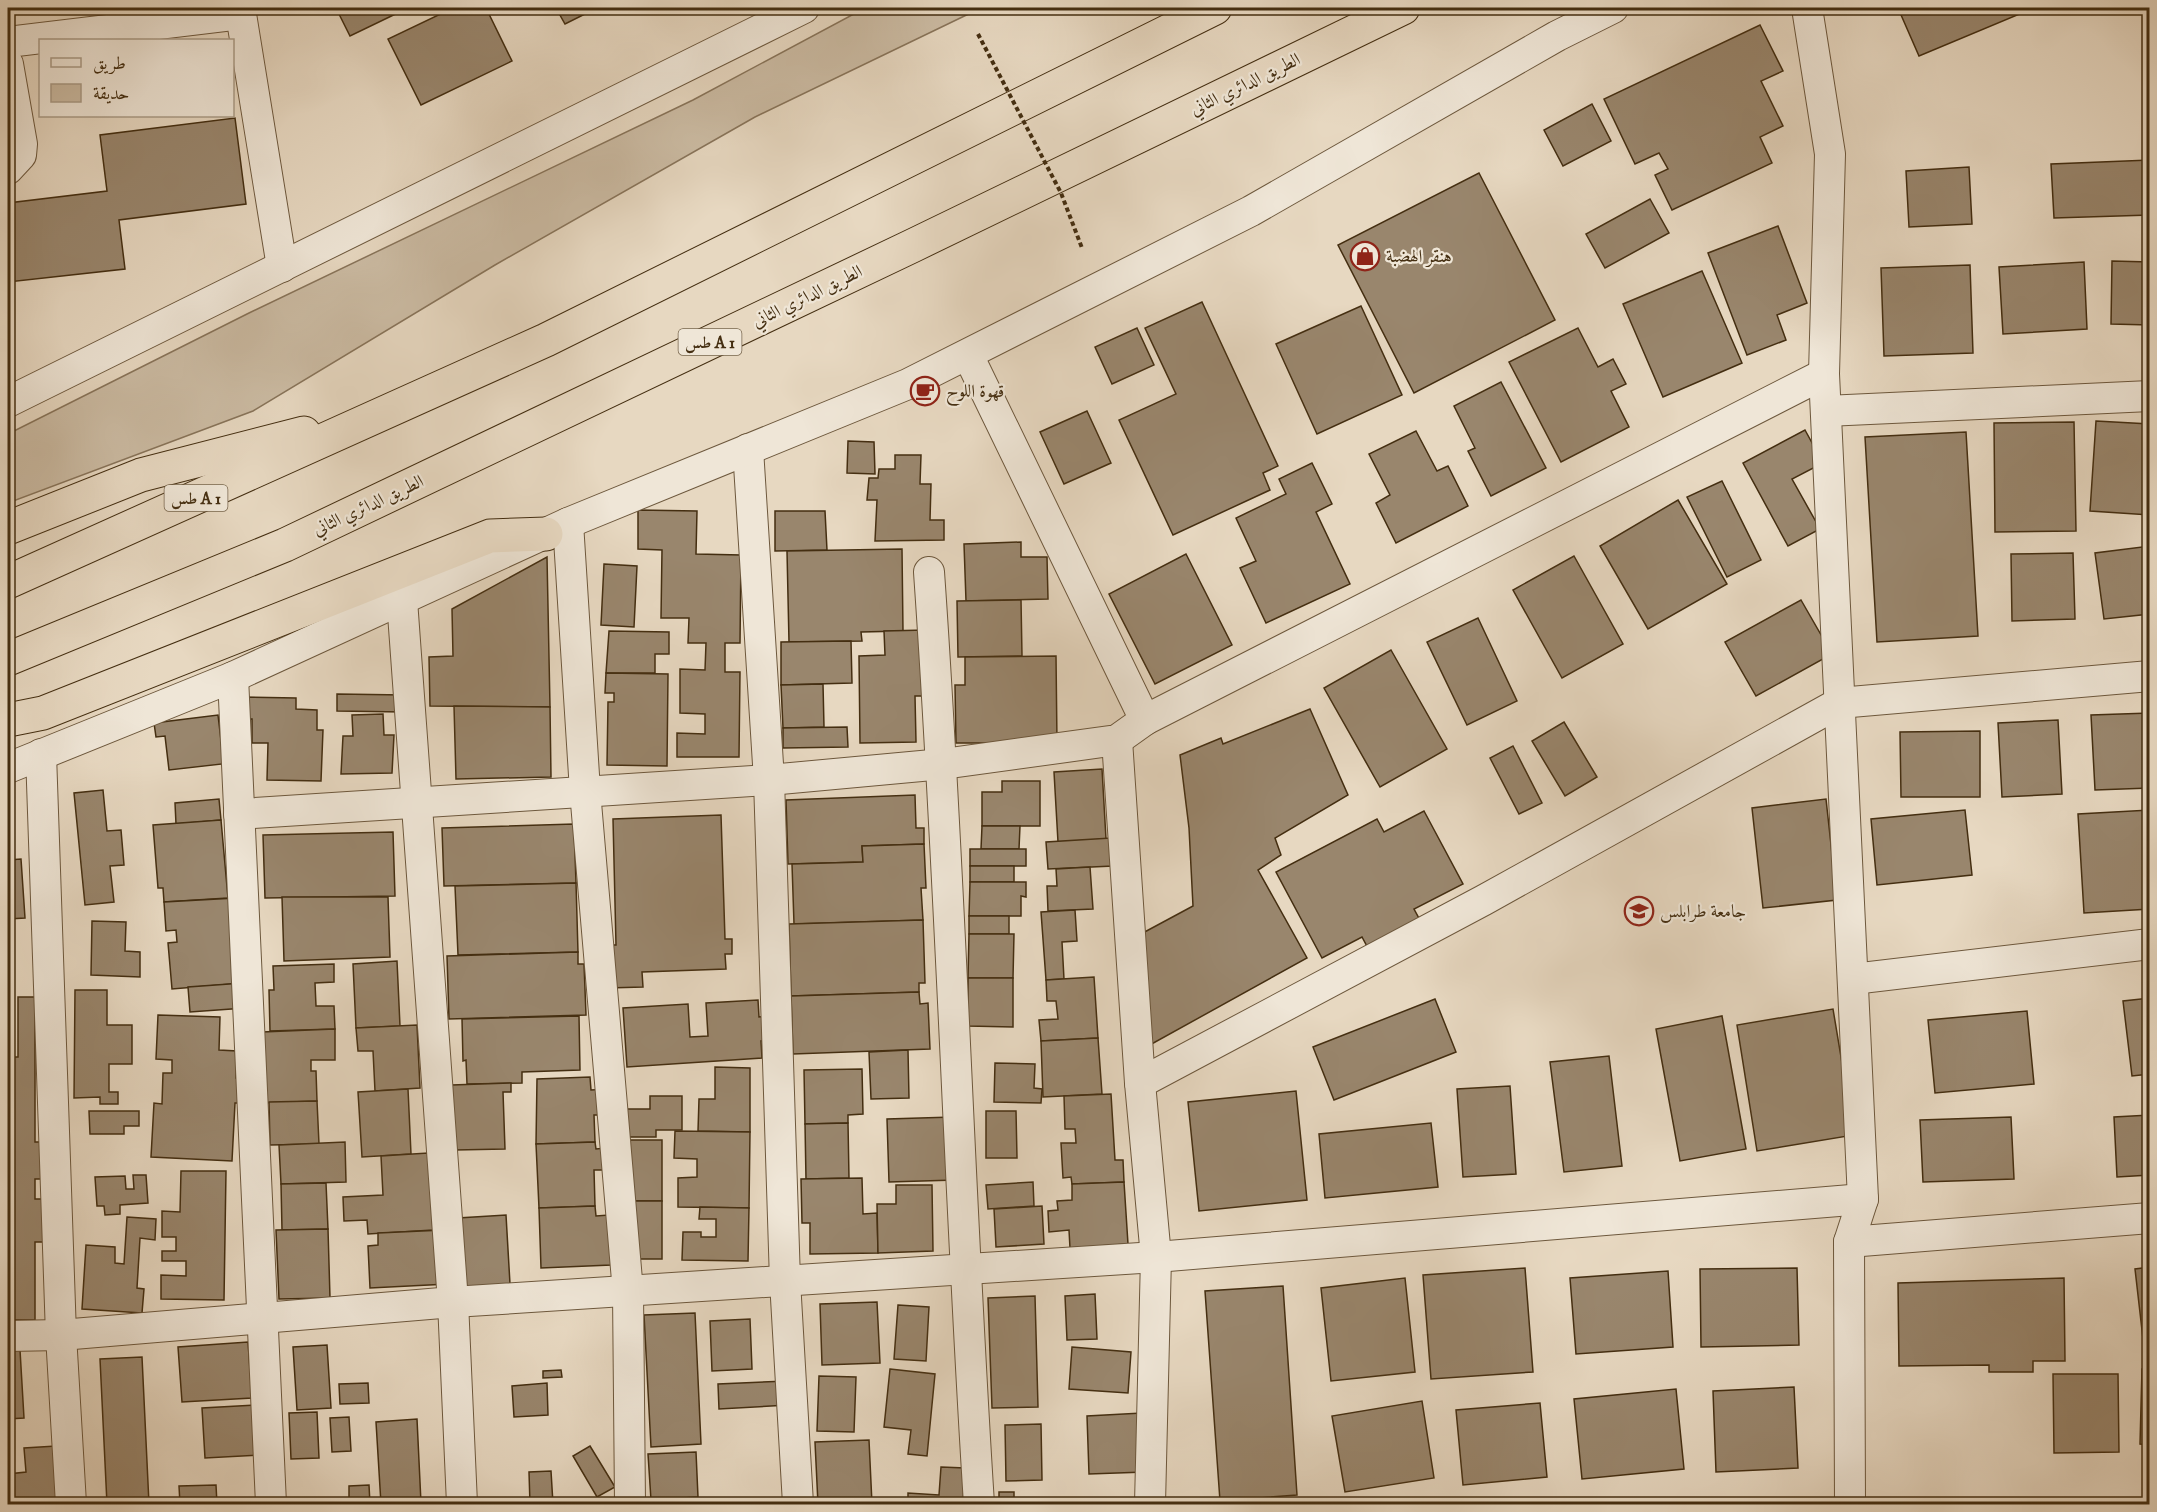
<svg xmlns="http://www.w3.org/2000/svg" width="2157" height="1512" font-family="'IM FELL English',Amiri,serif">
<rect width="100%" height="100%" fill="#e7d8c1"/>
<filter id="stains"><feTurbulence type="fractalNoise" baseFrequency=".00333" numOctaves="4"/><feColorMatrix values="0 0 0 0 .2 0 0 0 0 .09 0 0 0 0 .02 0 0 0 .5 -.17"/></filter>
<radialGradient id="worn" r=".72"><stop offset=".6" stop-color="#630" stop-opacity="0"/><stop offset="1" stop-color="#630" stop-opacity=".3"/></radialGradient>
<!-- green -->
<polygon fill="#cbbba3" stroke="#88745a" stroke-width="1.5" points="865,8 981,8 755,117 495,265 253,411 8,503 8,434 249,313 693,100"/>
<!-- building -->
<g fill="#99866d" stroke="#442e11" stroke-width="1.5">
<polygon points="336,8 408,8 350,36"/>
<polygon points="453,8 486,8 512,61 421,105 388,39"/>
<polygon points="556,8 597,8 565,24"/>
<polygon points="1898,8 2034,8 1919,56"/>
<polygon points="1760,25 1783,71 1761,81 1783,126 1760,137 1772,163 1672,210 1655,175 1668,169 1659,153 1635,164 1604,99"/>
<polygon points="1592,104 1611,141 1563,166 1544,130"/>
<polygon points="235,118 246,204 119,220 125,269 8,282 8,203 107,191 100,135"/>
<polygon points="2150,160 2150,215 2054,218 2051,164"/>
<polygon points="1969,167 1972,224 1909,227 1906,171"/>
<polygon points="1479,173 1555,320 1414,393 1338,245"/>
<polygon points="1650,199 1669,233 1605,268 1586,234"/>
<polygon points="1778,226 1807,303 1777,315 1786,340 1747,355 1708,253"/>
<polygon points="2112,261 2150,262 2150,325 2111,324"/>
<polygon points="2084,262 2087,329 2003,334 1999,267"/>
<polygon points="1970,265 1973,353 1884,356 1881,268"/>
<polygon points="1702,271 1742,363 1663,397 1623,304"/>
<polygon points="1202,302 1278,466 1263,473 1270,490 1173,535 1119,420 1176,394 1145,328"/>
<polygon points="1361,306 1402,395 1317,434 1276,344"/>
<polygon points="1137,328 1154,365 1112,384 1095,347"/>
<polygon points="1578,328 1598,367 1613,359 1626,384 1611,391 1629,427 1561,462 1509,362"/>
<polygon points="1501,382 1546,468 1491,496 1468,451 1475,448 1454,406"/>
<polygon points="1087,411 1111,463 1064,484 1040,432"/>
<polygon points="2096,421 2150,424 2150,515 2090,511"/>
<polygon points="2074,422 2076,531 1995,532 1994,423"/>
<polygon points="1805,430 1823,463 1792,479 1820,529 1788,546 1743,463"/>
<polygon points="1416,431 1437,471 1448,466 1468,506 1396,543 1376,503 1390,495 1369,454"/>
<polygon points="1966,432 1978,636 1877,642 1865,437"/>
<polygon points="848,441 874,442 875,474 847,473"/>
<polygon points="895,455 921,455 920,484 931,484 930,520 944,520 944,540 875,541 877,500 867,500 869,478 878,478 879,469 895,469"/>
<polygon points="1312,463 1332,504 1316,512 1350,584 1266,623 1240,568 1256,561 1236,518 1286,494 1279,479"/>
<polygon points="1722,481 1761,560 1727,577 1687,497"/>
<polygon points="1678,500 1727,584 1648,629 1600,546"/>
<polygon points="638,510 697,511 696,554 741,555 740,643 725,643 725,672 740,672 739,757 677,757 677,733 705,734 705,714 680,713 680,669 705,670 706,643 688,643 689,618 661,618 662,550 638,549"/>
<polygon points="775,511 825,511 827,550 775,551"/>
<polygon points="1021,542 1021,557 1047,557 1048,599 966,601 964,544"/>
<polygon points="2150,546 2150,614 2104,619 2095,553"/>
<polygon points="902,549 903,631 861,632 862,641 789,642 787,551"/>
<polygon points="2073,553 2075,619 2012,621 2011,554"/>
<polygon points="1186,554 1232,645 1155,684 1109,594"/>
<polygon points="1574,556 1623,644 1562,678 1513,590"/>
<polygon points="547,557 550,707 430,706 429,657 453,656 452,609"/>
<polygon points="604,564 637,566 634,627 601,625"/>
<polygon points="1021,600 1022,656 958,657 957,601"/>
<polygon points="1801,600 1832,654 1756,696 1725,642"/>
<polygon points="1478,618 1517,701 1467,725 1427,642"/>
<polygon points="926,630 927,696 915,696 916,742 860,743 859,656 885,655 884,631"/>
<polygon points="609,631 669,632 669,654 655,654 655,673 606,673"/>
<polygon points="851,641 852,683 781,685 781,642"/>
<polygon points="1391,650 1447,749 1380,787 1324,688"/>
<polygon points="1056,656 1057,743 956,743 955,685 965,685 965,657"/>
<polygon points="606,673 668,674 667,766 607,765 608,702 614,702 614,693 605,693"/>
<polygon points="823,684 824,727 783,728 781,685"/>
<polygon points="337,694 404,695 404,712 337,711"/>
<polygon points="242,697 296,698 296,709 317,710 317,730 323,730 321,781 267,780 268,743 252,743 252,719 242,719"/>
<polygon points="454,706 550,707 551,777 456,779"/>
<polygon points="1310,709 1348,795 1275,838 1281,855 1258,870 1307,958 1148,1046 1139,935 1193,906 1189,828 1180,755 1221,738 1223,744"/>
<polygon points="2150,713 2150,788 2095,790 2091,715"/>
<polygon points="383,714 384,735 394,735 392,773 341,774 343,736 353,736 352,715"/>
<polygon points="218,715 222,749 231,763 169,770 165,736 156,737 154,723"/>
<polygon points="2058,720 2062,794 2002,797 1998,723"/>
<polygon points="1564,722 1597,777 1565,796 1532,741"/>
<polygon points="847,727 848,747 783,748 783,728"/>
<polygon points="1980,731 1980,797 1901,797 1900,732"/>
<polygon points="1513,746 1542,803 1519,814 1490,758"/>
<polygon points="1102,769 1106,839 1058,842 1054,772"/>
<polygon points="1002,781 1040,781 1040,826 982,826 982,792 1002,792"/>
<polygon points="103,790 107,831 121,830 124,865 110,866 114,902 85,905 74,793"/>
<polygon points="915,795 916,828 924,828 924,844 862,846 863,862 788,864 786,800"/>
<polygon points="219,799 221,820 176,824 175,803"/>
<polygon points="1826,799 1837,900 1763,908 1752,808"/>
<polygon points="1965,810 1972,875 1877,885 1871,819"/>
<polygon points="2150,810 2150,909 2084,913 2078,814"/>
<polygon points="1424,811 1463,884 1414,909 1421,922 1369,950 1362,937 1322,958 1276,872 1377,819 1384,832"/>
<polygon points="721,815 725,939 732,939 732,954 725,954 726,969 642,972 643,987 607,988 606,945 616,945 613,819"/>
<polygon points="221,820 228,898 164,902 163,888 158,888 153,825"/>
<polygon points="574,824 576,883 444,886 442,828"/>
<polygon points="982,826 1020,826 1019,849 981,849"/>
<polygon points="393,832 395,896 265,898 263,835"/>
<polygon points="1111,838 1113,866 1048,869 1046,842"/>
<polygon points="924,844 926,888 921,888 923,920 794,924 792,864 863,862 862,846"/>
<rect x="970" y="849" width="56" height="17"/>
<polygon points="21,859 25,918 8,919 8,860"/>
<rect x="970" y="866" width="44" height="16"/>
<polygon points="1090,867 1093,909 1048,911 1047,886 1057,886 1056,869"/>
<polygon points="970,882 1026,882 1026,897 1021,896 1021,916 969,916"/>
<polygon points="576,883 578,952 458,955 455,886"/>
<polygon points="282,897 388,897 390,957 284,961"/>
<polygon points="236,898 243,983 172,989 168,943 177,942 176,930 166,931 164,902"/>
<polygon points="1075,910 1077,941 1062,942 1064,979 1046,980 1041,912"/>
<rect x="969" y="916" width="40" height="18"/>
<polygon points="923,920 925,983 919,983 919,992 791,996 789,924"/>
<polygon points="92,921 126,922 125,951 140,952 140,977 91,975"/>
<polygon points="969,934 1014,934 1013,978 968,978"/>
<polygon points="578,952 578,964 584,964 586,1015 449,1019 447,956"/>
<polygon points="8,958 12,1038 8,1038"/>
<polygon points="397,961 400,1026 356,1028 353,964"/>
<polygon points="334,964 334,982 315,983 316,1006 334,1006 335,1029 270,1031 269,990 274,990 273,966"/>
<polygon points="1094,977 1098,1038 1041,1041 1039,1020 1058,1019 1056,1001 1047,1001 1046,980"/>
<polygon points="968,978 1013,978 1013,1027 968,1026"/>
<polygon points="243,983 245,1008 190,1012 188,987"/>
<polygon points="75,990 107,990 107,1025 132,1025 132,1064 109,1064 109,1092 118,1092 118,1104 100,1104 100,1097 74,1098"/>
<polygon points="919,992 920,1004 928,1003 930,1049 793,1054 791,996"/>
<polygon points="18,997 35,997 35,1142 49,1142 49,1179 35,1179 35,1199 48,1199 48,1242 35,1242 35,1320 8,1320 8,1057 18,1057"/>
<polygon points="2150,998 2150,1074 2132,1076 2123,1001"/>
<polygon points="1435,999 1456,1052 1334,1100 1313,1047"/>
<polygon points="758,1000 759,1017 772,1016 774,1040 761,1041 762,1058 627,1067 623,1008 688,1004 690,1037 708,1036 706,1003"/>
<polygon points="1833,1009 1854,1135 1757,1151 1737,1025"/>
<polygon points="2027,1011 2034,1084 1935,1093 1928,1020"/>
<polygon points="158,1015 220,1017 219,1050 237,1051 236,1078 242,1078 241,1103 235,1103 232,1161 151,1157 154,1103 162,1104 163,1073 172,1073 172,1060 156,1059"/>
<polygon points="579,1016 580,1070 522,1072 522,1083 467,1084 466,1060 463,1061 462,1019"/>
<polygon points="1722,1016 1746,1149 1680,1161 1656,1029"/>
<polygon points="417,1025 420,1088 375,1091 373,1051 358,1051 356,1028"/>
<polygon points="335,1029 335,1060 311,1060 311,1071 316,1071 317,1101 264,1103 262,1032"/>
<polygon points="1098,1038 1102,1094 1043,1097 1041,1041"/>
<polygon points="908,1050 909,1098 871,1099 869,1052"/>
<polygon points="1609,1056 1622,1166 1564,1172 1550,1062"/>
<polygon points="995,1063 1035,1064 1034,1088 1042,1089 1041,1103 994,1102"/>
<polygon points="715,1067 750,1068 750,1132 698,1131 699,1099 715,1099"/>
<polygon points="862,1069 863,1114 848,1115 848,1123 805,1124 804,1070"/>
<polygon points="590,1077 591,1090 608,1089 609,1115 594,1115 595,1142 536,1144 537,1079"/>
<polygon points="511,1083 511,1092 503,1092 505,1149 455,1150 452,1085"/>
<polygon points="1510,1086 1516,1174 1463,1177 1457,1089"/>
<polygon points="408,1089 411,1154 362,1157 358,1092"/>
<polygon points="1296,1091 1307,1200 1199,1211 1188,1102"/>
<polygon points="1111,1094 1115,1160 1123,1160 1124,1182 1072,1184 1071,1177 1063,1178 1061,1143 1076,1143 1075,1129 1065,1129 1064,1096"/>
<polygon points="650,1096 682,1096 682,1130 656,1130 656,1137 624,1137 624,1109 650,1109"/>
<polygon points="317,1101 319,1144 270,1145 269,1102"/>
<polygon points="89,1111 139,1111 139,1126 124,1126 124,1134 90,1134"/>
<polygon points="986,1111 1016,1111 1017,1158 986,1158"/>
<polygon points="2150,1115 2150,1175 2117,1177 2114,1117"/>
<polygon points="953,1117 955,1180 889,1182 887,1119"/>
<polygon points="2011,1117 2014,1179 1923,1182 1920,1120"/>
<polygon points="848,1123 849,1178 806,1179 805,1124"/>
<polygon points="1431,1123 1438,1187 1325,1198 1319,1134"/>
<polygon points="675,1131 750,1132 749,1208 678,1207 678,1178 697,1177 697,1159 674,1158"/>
<polygon points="629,1140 662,1140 662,1201 630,1201"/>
<polygon points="345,1142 346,1182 281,1184 279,1145"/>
<polygon points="595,1142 596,1149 606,1148 607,1170 594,1170 595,1206 539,1208 536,1144"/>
<polygon points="428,1153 433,1230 368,1234 367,1220 344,1221 343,1197 383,1195 381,1156"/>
<polygon points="181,1171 226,1171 224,1300 161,1299 161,1275 186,1276 186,1261 162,1261 162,1251 176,1251 176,1237 162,1237 162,1211 180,1212"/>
<polygon points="133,1175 146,1175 148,1203 120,1205 120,1214 105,1215 104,1206 97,1206 95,1177 125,1176 126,1189 134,1189"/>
<polygon points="862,1178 863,1214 877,1213 878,1253 810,1254 810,1223 802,1223 801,1179"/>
<polygon points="1033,1182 1034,1206 988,1209 986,1185"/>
<polygon points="1124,1182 1128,1244 1070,1248 1069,1230 1049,1232 1048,1211 1058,1210 1057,1201 1072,1200 1072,1184"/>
<polygon points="326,1183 328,1229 282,1230 281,1184"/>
<polygon points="896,1185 932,1185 933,1251 878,1253 877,1204 896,1204"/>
<rect x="630" y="1201" width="32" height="58"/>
<polygon points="595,1206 596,1216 609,1215 611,1265 541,1268 539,1208"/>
<polygon points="1042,1206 1044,1244 996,1247 994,1209"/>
<polygon points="700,1207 749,1208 748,1261 682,1260 683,1232 701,1232 701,1237 716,1237 716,1219 699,1219"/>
<polygon points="506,1215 510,1284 463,1287 458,1218"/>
<polygon points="127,1217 156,1219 155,1240 140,1238 137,1288 144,1289 142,1313 82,1309 86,1245 115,1247 115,1263 124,1264"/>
<polygon points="328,1229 330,1298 279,1299 276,1230"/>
<polygon points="444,1230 448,1284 370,1288 368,1246 378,1245 378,1233"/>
<polygon points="2150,1267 2150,1339 2143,1339 2135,1269"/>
<polygon points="1525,1268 1533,1372 1431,1379 1423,1275"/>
<polygon points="1797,1268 1799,1345 1701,1347 1700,1269"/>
<polygon points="1668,1271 1673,1347 1576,1354 1570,1278"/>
<polygon points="1405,1278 1415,1372 1331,1381 1321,1288"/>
<polygon points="2064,1278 2065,1361 2033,1361 2033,1372 1989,1372 1989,1365 1899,1366 1898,1283"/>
<polygon points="1283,1286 1297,1495 1220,1501 1205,1291"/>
<polygon points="1095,1294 1097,1339 1067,1340 1065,1296"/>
<polygon points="1035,1296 1038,1407 992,1408 988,1298"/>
<polygon points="877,1302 880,1363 822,1365 820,1304"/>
<polygon points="898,1305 929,1307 926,1361 894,1359"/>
<polygon points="695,1313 701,1444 651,1447 644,1315"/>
<polygon points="750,1319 752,1369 712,1371 710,1321"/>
<polygon points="248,1342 252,1398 182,1402 178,1347"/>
<polygon points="327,1345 331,1408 297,1410 293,1347"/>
<polygon points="1072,1347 1131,1352 1128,1393 1069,1389"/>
<polygon points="8,1350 20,1350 24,1418 8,1419"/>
<polygon points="142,1357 149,1504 107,1504 100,1359"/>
<polygon points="890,1369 935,1374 927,1456 908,1454 911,1430 884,1427"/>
<polygon points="2142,1369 2150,1369 2150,1445 2140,1444"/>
<polygon points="561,1370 562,1377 543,1378 543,1371"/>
<polygon points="2053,1374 2118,1374 2119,1452 2054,1453"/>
<polygon points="819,1376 856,1377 854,1432 817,1431"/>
<polygon points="787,1381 788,1405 719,1409 718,1384"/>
<polygon points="368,1383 369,1403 340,1404 339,1384"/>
<polygon points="547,1383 548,1415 514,1417 512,1386"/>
<polygon points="1794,1387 1798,1468 1716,1472 1713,1391"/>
<polygon points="1676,1389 1684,1469 1582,1479 1574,1399"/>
<polygon points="1422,1401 1434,1478 1345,1492 1332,1416"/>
<polygon points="1540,1403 1547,1477 1463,1485 1456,1410"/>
<polygon points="257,1405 260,1455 205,1458 202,1408"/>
<polygon points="317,1412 319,1458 291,1459 289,1413"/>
<polygon points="1142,1413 1145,1472 1089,1474 1087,1416"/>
<polygon points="349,1417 351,1451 332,1452 330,1418"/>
<polygon points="417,1419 421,1503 381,1504 376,1422"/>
<polygon points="1041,1424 1042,1480 1006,1481 1005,1425"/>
<polygon points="869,1440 872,1504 818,1504 815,1442"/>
<polygon points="56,1446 58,1504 8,1504 8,1474 26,1472 24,1448"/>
<polygon points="590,1446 615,1487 597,1497 573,1456"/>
<polygon points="696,1452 698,1497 651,1500 648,1454"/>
<polygon points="941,1467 965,1468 963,1504 908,1504 908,1493 939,1495"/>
<polygon points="551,1471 553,1504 530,1504 529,1472"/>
<polygon points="216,1485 217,1504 180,1504 179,1486"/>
<polygon points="369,1485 370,1504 349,1504 349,1486"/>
<rect x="999" y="1492" width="15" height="12"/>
</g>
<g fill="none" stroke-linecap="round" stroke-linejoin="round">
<!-- minor casing -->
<g stroke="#6d583d" stroke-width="32">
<g id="minor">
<polyline points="240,8 282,267"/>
<polyline points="1807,8 1830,154 1824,374 1863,1199 1849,1242 1850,1504"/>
<polyline points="8,42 241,14"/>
<polyline points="8,64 22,144 21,155 8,169"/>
<polyline points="968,355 1145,720"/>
<polyline points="8,402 804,8"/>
<polyline points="1826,411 2150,396"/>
<polyline points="748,449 769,780 785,1281 798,1504"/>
<polyline points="568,523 585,791 628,1292 630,1504"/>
<path d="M929 572C951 883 959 1194 979 1504"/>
<polyline points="402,600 453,1302 462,1504"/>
<polyline points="233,677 271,1504"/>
<polyline points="1117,740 1140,1083 1156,1257 1150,1504"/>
<polyline points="41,754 61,1335 71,1504"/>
<polyline points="8,768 233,677 568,523 908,384 1251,211 1557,36 1613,8"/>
<polyline points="239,814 769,780 943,764 1117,740 1145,720 1824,374"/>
<polyline points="1853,979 2150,944"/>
<polyline points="1140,1083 1484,900 1839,703 2150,676"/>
<polyline points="1849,1242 2150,1218"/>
<polyline points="8,1336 61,1335 453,1302 1156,1257 1863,1199"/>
</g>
</g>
<!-- trunk casing -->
<g stroke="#442e11" stroke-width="35">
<g id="trunk">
<polyline points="8,528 141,475 304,433"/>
<polyline points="8,582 546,340 1215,8"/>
<polyline points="8,659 285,545 912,246 1403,8"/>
<polyline points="8,720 43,713 490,536 546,534"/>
</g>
</g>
<!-- minor -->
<use href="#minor" stroke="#efe6d7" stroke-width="30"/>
<!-- trunk -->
<use href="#trunk" stroke="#e7d8c1" stroke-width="33"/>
<!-- path-bridge -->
<polyline stroke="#442e11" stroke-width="4" stroke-dasharray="4.5 3" stroke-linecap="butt" points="978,34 1061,193 1082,248"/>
</g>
<!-- icons -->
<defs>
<g id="shop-ring" transform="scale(1.5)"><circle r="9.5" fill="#efe6d7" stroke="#8f2418" stroke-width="1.5"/><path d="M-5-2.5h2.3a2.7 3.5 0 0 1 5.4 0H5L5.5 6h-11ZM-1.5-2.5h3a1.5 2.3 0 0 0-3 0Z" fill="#8f2418"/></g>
<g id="cafe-ring" transform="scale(1.5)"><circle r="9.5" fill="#efe6d7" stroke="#8f2418" stroke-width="1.5"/><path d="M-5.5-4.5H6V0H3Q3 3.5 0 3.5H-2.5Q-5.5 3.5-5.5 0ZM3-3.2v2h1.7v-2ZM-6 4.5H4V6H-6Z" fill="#8f2418"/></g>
<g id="university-ring" transform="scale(1.5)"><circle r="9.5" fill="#efe6d7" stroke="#8f2418" stroke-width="1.5"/><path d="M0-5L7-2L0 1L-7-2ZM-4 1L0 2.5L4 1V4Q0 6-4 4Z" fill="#8f2418"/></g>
</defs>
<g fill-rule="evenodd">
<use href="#shop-ring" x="1365" y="256"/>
<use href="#cafe-ring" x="925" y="391"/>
<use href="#university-ring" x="1639" y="911"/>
</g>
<g text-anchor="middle" stroke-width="4.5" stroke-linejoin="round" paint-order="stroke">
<!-- shield labels -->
<g fill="#efe6d7" stroke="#77654c" stroke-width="1.5">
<rect x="678.5" y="329" width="63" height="26" rx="4.5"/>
<rect x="164.5" y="485" width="63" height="26" rx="4.5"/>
</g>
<g font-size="16" font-weight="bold" fill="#442e11">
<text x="710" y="348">طس A 1</text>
<text x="196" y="504">طس A 1</text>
</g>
<!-- street labels -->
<g font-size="18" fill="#442e11" stroke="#efe6d7">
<text transform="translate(1245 84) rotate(-26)" y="6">الطريق الدائري الثاني</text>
<text transform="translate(807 296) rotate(-26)" y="6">الطريق الدائري الثاني</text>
<text transform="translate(368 505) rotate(-25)" y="6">الطريق الدائري الثاني</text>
</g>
<!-- poi labels -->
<g font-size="18" fill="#442e11" stroke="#efe6d7" text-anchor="start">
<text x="1386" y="262">هنقر الهضبة</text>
<text x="946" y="397">قهوة اللوح</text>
<text x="1660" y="917">جامعة طرابلس</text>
</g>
</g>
<!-- margin -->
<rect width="2157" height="1512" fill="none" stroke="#e7d8c1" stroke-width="30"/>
<rect x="9" y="9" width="2139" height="1494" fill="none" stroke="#442e11" stroke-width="3"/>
<rect x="15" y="15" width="2127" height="1482" fill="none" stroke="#442e11" stroke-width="1.5"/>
<!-- legend -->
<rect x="39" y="39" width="195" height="78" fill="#efe6d7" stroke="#ab9c88" stroke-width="1.5"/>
<rect x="51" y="58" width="30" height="9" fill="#efe6d7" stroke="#ab9c88" stroke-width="1.5"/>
<text x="93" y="69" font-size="18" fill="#442e11">طريق</text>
<rect x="51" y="84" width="30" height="18" fill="#cbbba3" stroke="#ab9c88" stroke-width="1.5"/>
<text x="93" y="99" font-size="18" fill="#442e11">حديقة</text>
<rect width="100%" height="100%" filter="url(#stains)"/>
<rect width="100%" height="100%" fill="url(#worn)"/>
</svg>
